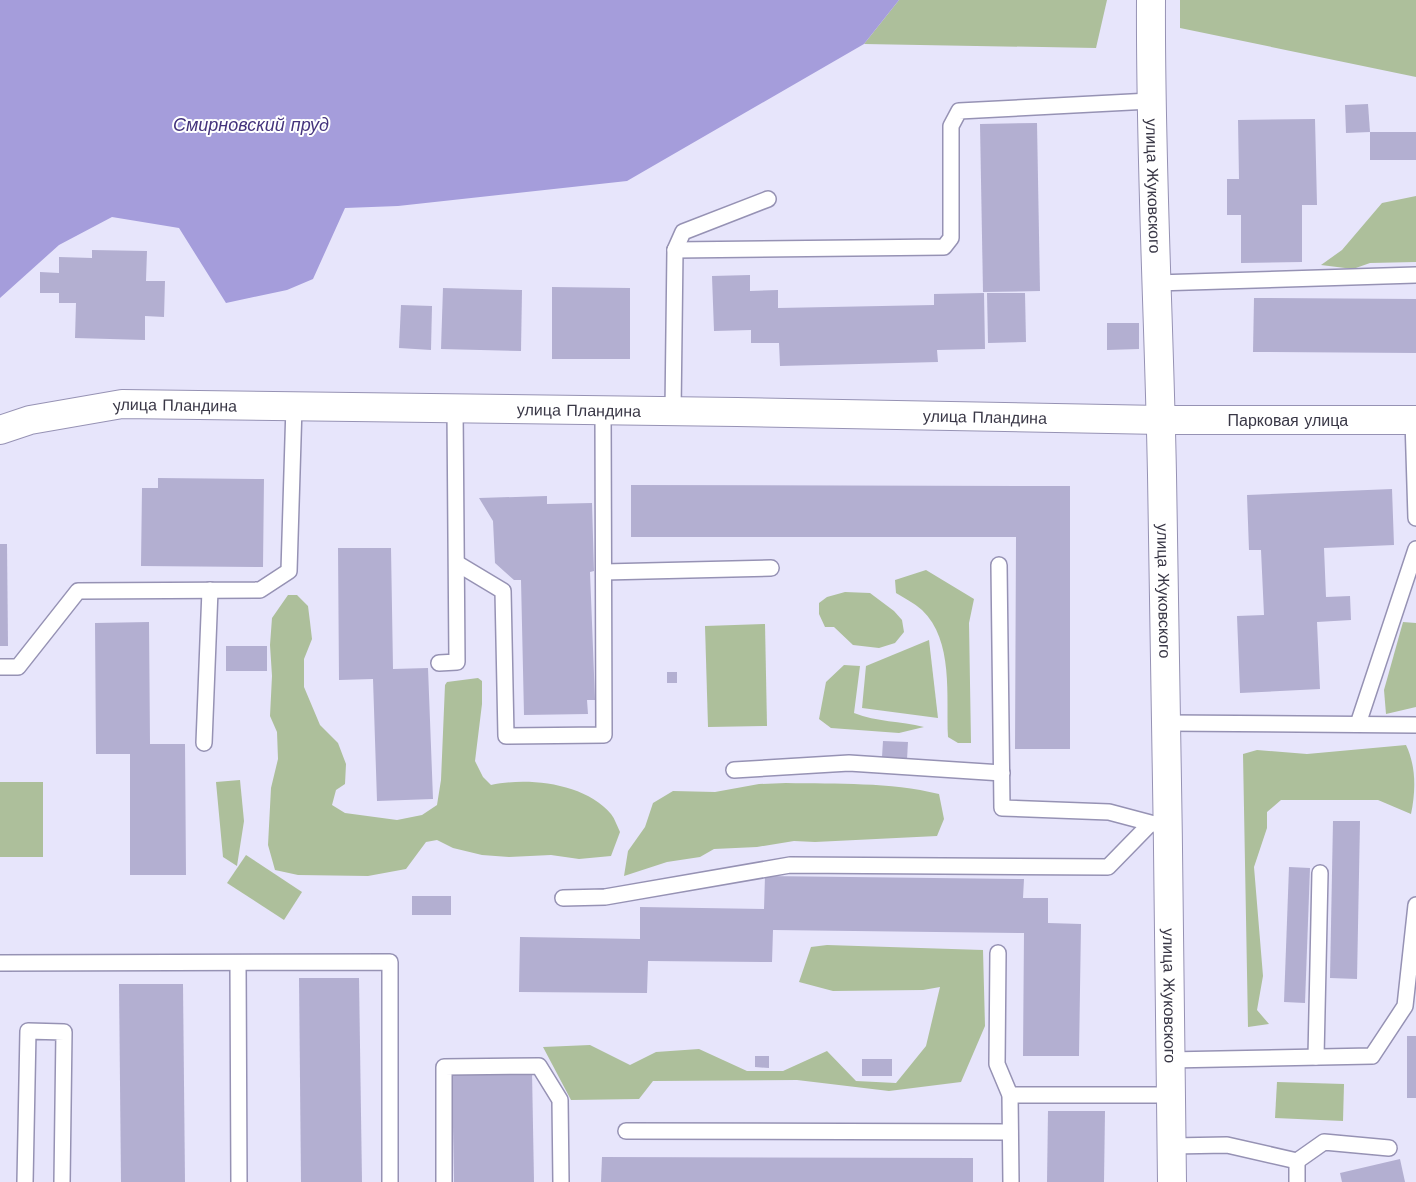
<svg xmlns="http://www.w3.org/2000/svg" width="1416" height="1182" font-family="'Work Sans',sans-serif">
<rect width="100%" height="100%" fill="#e7e5fb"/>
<!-- green -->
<g fill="#adbf9b">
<polygon points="899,0 1107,0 1096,48 864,44"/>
<polygon points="1180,0 1416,0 1416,77 1180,28"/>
<polygon points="1416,196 1416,262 1370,263 1353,269 1321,265 1342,250 1382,203"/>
<path d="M926 570 974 599 969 623 971 743H958L948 737C946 697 954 640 922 610 914 603 904 598 896 593L895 580Z"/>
<polygon points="845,592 870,593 894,611 902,620 904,632 895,643 879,648 853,645 834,627 825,627 819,614 819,603 827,597"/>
<path d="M288 595H297L308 606 310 622 312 639 304 659V687L320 725 338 743 346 764 345 784 336 790 332 805 345 813 397 820 422 815 437 805 441 780 445 685 447 682 478 678 482 681V704L475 761 483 777 491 785C528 777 585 783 611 814 615 819 617 826 620 832L611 856 579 859 551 855 509 857 482 855 453 848 437 840 426 842 406 869 368 876 298 875 275 870 268 845 271 788 278 759 277 732 270 716 272 676 270 645 272 618Z"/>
<polygon points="1403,622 1416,623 1416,707 1386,714 1384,690"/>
<polygon points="765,624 767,726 708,727 705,626"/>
<polygon points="929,640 938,718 862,708 866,666"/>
<path d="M844 665 860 666 854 713C877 722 900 721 924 727L899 733 831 728 819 719 826 682Z"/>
<path d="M1406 745C1416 766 1416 790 1411 814L1378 800H1281L1267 812V828L1254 867 1263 976 1257 1010 1269 1024 1248 1027 1243 754 1257 750 1307 754Z"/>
<polygon points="240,780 244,821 237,866 223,857 216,782"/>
<rect x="0" y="782" width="43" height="75"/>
<path d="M786 783C838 784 889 782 939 794L944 819 937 836 815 842 794 841 757 847 714 849 700 857 667 862 624 876 628 851 645 827 653 803 673 791 715 792 759 784Z"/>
<polygon points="246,855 302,892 284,920 227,883"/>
<polygon points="827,945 983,950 985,1026 961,1082 889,1091 797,1080 653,1081 639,1099 571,1100 543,1047 590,1045 630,1065 656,1052 699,1049 747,1071 783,1071 827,1051 856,1081 896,1083 926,1046 940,987 923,990 833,991 799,982 811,947"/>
<polygon points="1277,1082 1344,1084 1343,1121 1275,1118"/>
</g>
<!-- water -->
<polygon fill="#a59ddb" points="0,0 899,0 864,44 627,181 398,206 345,208 313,279 287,290 226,303 179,228 112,217 59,245 0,298"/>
<!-- building -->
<g fill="#b3afd1">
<polygon points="1368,104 1370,132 1346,133 1345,105"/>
<polygon points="1315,119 1317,205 1302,205 1302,262 1241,263 1241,215 1227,215 1227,179 1239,179 1238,120"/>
<polygon points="1037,123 1040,291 983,292 980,124"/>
<rect x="1370" y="132" width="46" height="28"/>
<polygon points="92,250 147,251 146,281 165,281 164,317 145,316 145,340 75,338 76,303 59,303 59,293 40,293 40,272 59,273 59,257 92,258"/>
<polygon points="750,275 750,291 778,290 778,308 934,305 934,294 984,293 985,349 937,350 938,362 780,366 779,343 751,343 751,330 714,331 712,276"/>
<polygon points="552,287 630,288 630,359 552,359"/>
<polygon points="443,288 522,290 521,351 441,349"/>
<polygon points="987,293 1025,293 1026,342 988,343"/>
<polygon points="1254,298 1416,299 1416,353 1253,352"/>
<polygon points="401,305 432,306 431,350 399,348"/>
<polygon points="1107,323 1139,323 1139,349 1107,350"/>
<polygon points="158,478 264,479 263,567 141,566 142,488 158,488"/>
<polygon points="631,485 1070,486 1070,749 1015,749 1016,537 631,537"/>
<polygon points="1392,489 1394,545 1324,548 1326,597 1350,596 1351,620 1317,622 1320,689 1240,693 1237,616 1264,615 1261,550 1249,550 1247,495"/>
<polygon points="547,496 547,504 592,503 594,571 590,572 595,700 587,700 588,714 524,715 521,580 514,580 495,563 493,521 479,498"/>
<polygon points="0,544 7,544 8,646 0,646"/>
<polygon points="338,548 391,548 393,669 428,668 433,799 377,801 373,679 339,680"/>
<polygon points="149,622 150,744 185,744 186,875 130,875 130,754 96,754 95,623"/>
<rect x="226" y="646" width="41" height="25"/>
<rect x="667" y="672" width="10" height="11"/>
<polygon points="883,741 908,742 907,759 882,757"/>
<polygon points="1333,821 1360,821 1357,979 1330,978"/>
<polygon points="1289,867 1310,868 1305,1003 1284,1002"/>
<polygon points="765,876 1024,879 1023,898 1048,898 1048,923 1081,924 1079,1056 1023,1056 1024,933 773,930 772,962 648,961 647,993 519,992 520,937 640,939 640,907 764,909"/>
<rect x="412" y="896" width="39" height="19"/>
<polygon points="299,978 359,978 362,1182 301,1182"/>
<polygon points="119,984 183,984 185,1182 121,1182"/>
<rect x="1407" y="1036" width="9" height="62"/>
<polygon points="755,1056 769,1056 769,1068 755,1067"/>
<rect x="862" y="1059" width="30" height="17"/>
<polygon points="532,1071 534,1182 454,1182 452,1072"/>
<polygon points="1048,1111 1105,1111 1104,1182 1047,1182"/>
<polygon points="602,1157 973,1158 973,1182 601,1182"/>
<polygon points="1400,1159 1405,1182 1342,1182 1340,1173"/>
</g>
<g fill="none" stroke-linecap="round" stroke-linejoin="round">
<!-- service casing -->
<g stroke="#9692b4" stroke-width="18">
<g id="service">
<polyline points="675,250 944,247 951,238 951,126 959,111 1150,101"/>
<polyline points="1156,283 1416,275"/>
<polyline points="673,411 675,250 683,232 768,199"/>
<polyline points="1413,420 1416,518"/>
<polyline points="458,564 503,591 506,736 604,735 603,410"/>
<polyline points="999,565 1002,808 1109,812 1158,825"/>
<polyline points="604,572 771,568"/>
<polyline points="439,663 457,662 455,409"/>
<polyline points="0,667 18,667 78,591 260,590 289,571 294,406"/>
<polyline points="1167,723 1416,725"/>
<polyline points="1358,724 1416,549"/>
<polyline points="204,743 210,590"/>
<polyline points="734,770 849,763 1002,773"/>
<polyline points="563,898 605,897 790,865 1108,867 1150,824"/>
<polyline points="998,953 997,1064 1010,1095 1011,1182"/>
<polyline points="0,963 390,962 390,1182"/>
<polyline points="238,963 239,1182"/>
<polyline points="1316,1057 1320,873"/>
<polyline points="1169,1060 1372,1056 1405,1006 1416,905"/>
<polyline points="1010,1095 1170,1095"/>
<polyline points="626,1131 1010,1132"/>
<polyline points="1172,1146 1227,1145 1297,1161 1297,1182"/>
<polyline points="1297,1161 1324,1142 1389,1148"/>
<polyline points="25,1182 28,1031 64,1032 62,1182"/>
<polyline points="444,1182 444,1067 539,1066 560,1100 561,1182"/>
</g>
</g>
<!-- tertiary casing -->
<g stroke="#9692b4" stroke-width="30">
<g id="tertiary">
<path id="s1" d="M1151 0C1150 158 1159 317 1162 475 1167 711 1169 946 1172 1182"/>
<path id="s2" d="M0 430 30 420 122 404 737 412 1161 420H1416"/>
</g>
</g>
<!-- service -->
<use href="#service" stroke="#fff" stroke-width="15"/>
<!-- tertiary -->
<use href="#tertiary" stroke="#fff" stroke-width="28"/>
</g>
<g text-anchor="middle" stroke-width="4" stroke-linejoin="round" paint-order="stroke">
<!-- street labels -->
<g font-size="16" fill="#393746" stroke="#fff">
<text dy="6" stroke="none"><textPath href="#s1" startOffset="186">улица Жуковского</textPath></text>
<text dy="6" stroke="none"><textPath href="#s2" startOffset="178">улица Пландина</textPath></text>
<text dy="6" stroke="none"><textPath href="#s2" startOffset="582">улица Пландина</textPath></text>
<text dy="6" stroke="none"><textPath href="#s2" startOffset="988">улица Пландина</textPath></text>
<text dy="6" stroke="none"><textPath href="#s2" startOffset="1291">Парковая улица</textPath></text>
<text dy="6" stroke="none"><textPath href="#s1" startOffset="591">улица Жуковского</textPath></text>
<text dy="6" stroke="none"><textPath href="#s1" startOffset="996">улица Жуковского</textPath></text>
</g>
<!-- water labels -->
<g font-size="18" font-style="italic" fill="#44337c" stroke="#fff">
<text x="251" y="131">Смирновский пруд</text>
</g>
</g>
</svg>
